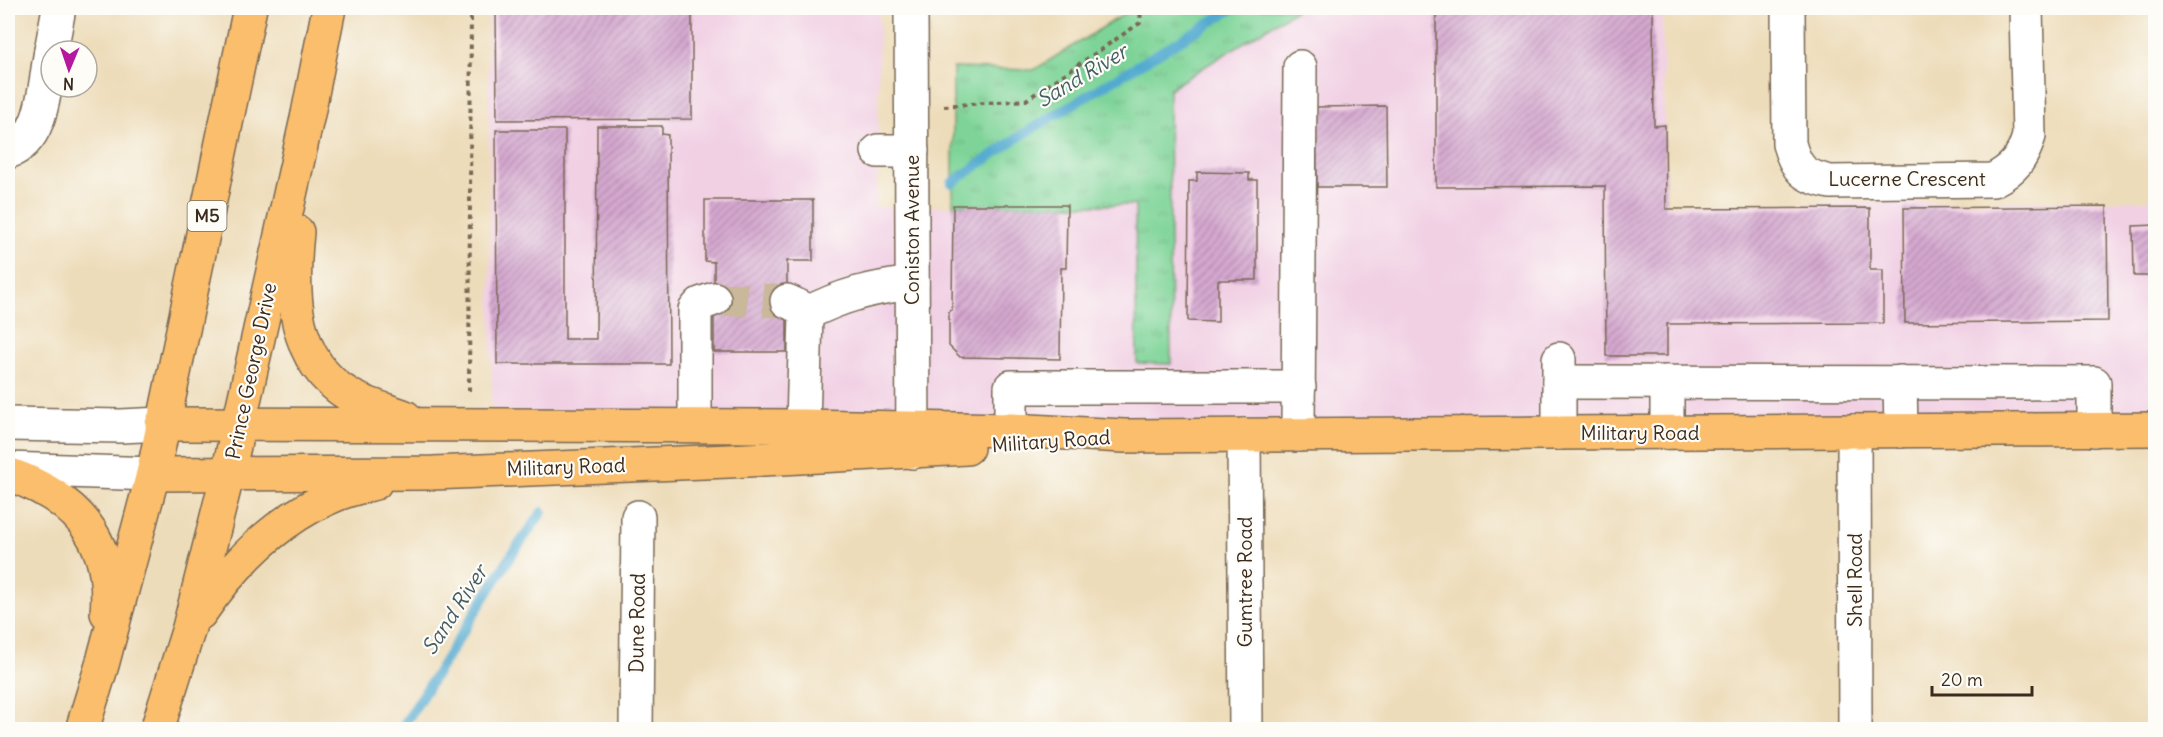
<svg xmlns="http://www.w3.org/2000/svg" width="2163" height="737" font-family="Delius,sans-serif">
<defs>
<pattern id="grass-tufts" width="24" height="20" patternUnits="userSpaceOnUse" patternTransform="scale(1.5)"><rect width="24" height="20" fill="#7ed498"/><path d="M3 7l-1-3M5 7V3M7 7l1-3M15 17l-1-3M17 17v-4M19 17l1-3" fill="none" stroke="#6eb683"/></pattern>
<pattern id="building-hatch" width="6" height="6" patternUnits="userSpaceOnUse" patternTransform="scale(1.5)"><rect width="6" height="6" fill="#d5a8d0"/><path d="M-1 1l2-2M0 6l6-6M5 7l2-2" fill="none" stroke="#ae89a8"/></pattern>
</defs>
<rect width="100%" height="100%" fill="#fdfcf7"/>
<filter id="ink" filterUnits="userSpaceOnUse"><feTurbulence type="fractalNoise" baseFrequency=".0167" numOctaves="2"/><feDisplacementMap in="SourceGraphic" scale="12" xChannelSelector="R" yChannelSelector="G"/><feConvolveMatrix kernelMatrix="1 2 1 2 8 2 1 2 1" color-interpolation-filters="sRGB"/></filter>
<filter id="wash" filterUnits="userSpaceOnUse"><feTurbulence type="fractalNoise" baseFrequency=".008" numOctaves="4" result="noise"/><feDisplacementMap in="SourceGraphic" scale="24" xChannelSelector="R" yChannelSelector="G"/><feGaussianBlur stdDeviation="1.35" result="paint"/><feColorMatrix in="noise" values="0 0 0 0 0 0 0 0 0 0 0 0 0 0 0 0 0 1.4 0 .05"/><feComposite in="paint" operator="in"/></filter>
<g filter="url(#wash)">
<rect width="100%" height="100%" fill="#eddcb9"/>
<!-- built -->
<polygon fill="#f1d0e4" points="488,8 879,8 878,151 876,207 1135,205 1137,363 1171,364 1169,89 1299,8 1662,8 1666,205 2155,200 2155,429 492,424"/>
<!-- grass -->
<polygon fill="url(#grass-tufts)" stroke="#5c7f5b" stroke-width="1.5" points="1127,8 1299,8 1169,89 1171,364 1137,363 1135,205 953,205 953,68 1034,70 1126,13"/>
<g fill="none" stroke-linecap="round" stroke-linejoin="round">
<!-- stream -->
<g stroke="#53aad0" stroke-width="10">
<polyline points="952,183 1020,136 1234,8"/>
<polyline points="401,730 510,557 542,512"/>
</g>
</g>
<g id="blocks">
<!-- building -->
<g fill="url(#building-hatch)">
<polygon points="496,8 692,8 692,119 497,120"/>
<polygon points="1436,8 1653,8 1654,126 1665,125 1666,209 1870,208 1870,270 1883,270 1883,323 1667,324 1667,356 1606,356 1605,186 1436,187"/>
<polygon points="1386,106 1387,187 1317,187 1316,107"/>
<polygon points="597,126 662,126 662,134 668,135 669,364 497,364 496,130 565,130 565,339 596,339"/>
<polygon points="1197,172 1249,173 1249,180 1257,180 1257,280 1218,280 1218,322 1188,321 1189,181 1197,181"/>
<polygon points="705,200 813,200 813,261 787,261 787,352 714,352 714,262 705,261"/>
<polygon points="953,205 1067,205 1066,268 1061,268 1060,359 960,357 949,346 949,311 952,310"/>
<polygon points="2107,206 2108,321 1905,323 1904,208"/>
<polygon points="2156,225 2156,276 2134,276 2133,226"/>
</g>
</g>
</g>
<g filter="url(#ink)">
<use href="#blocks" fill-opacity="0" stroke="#796854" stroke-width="1.5"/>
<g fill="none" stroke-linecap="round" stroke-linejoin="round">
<!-- minor-tunnel -->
<polyline stroke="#c9b89a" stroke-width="33" stroke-dasharray="33 16" stroke-linecap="butt" points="714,299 787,301"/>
<!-- minor casing -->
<g stroke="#796854" stroke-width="36">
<g id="minor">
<polyline points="911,8 913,452"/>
<path d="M1788 8 1789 144C1797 171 1804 176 1830 182L1993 180C2013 170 2023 158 2029 136L2026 8"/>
<polyline points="51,51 59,8"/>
<polyline points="878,151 912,151"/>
<path d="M8 152C45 139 44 85 51 51"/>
<polyline points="787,301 800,307 806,314 803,426"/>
<path d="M806 314C842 295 872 288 912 283"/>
<polyline points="1559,382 2094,383 2094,430"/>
<polyline points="1667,382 1667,432"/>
<polyline points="1900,382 1901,431"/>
<polyline points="8,424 121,426 162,424"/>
<polyline points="695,425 695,310 700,304 714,299"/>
<polyline points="1011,430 1011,387 1299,387"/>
<polyline points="1854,431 1855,730"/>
<polyline points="1559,433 1559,359"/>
<polyline points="1244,435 1246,730"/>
<polyline points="1298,435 1300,67"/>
<polyline points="8,469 153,474"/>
<polyline points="636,730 638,517"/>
</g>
</g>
<!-- major casing -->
<g stroke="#796854" stroke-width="36">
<g id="major">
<path d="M297 232C291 292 291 360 349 395 366 405 387 410 405 417"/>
<polyline points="162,424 803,426 1011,430 1124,436 2156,429"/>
<path d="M8 474C74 497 114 537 107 613"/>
<polyline points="153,474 433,473 729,461 967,448"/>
<path d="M200 613C235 562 281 516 340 493 351 489 364 486 375 483"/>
<polyline points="82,730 102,665 153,474 250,8"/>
<polyline points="157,730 189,628 228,473 308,114 329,8"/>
</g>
</g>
<!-- path -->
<g stroke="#796854" stroke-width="4" stroke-dasharray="4.5 4.5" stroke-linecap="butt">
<polyline points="944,106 1026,100 1140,23 1141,8"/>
<polyline points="469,391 471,8"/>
</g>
<!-- minor -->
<use href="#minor" stroke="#fff" stroke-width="33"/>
<!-- major -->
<use href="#major" stroke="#fabe6d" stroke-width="33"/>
</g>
</g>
<g text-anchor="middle" stroke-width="4.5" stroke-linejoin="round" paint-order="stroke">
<!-- shield labels -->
<rect fill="#fdfcf7" stroke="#75695f" stroke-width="1.5" x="187.5" y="201" width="39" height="30" rx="4.5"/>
<g font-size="18" font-weight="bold" fill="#3b2a1e">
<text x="207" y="222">M5</text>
</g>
<!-- street labels -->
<g font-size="20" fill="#3b2a1e" stroke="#fdfcf7">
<text x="1907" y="186">Lucerne Crescent</text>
<text transform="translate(912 230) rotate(-90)" y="7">Coniston Avenue</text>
<text transform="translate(251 371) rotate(-78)" y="7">Prince George Drive</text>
<text x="1640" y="440">Military Road</text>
<text transform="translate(1051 441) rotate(-4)" y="7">Military Road</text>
<text transform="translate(566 467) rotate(-2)" y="7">Military Road</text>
<text transform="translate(1855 580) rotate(-90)" y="7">Shell Road</text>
<text transform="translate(1245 582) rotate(-90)" y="7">Gumtree Road</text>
<text transform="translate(637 623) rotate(-89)" y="7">Dune Road</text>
</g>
<!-- water labels -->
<g font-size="21" font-style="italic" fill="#455d65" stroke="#fdfcf7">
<text transform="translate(1082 76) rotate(-31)" y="7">Sand River</text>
<text transform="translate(455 610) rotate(-57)" y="7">Sand River</text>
</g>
</g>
<!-- margin -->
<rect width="2163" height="737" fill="none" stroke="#fdfcf7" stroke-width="30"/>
<!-- north arrow -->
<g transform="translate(69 69) rotate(182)"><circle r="28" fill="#fdfcf7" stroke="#afa8a0" stroke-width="1.5"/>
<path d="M0-4.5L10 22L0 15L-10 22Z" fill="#b5179e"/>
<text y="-9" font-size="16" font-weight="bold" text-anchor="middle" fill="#3b2a1e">N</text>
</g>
<!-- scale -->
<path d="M1932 686v9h100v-9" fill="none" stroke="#3b2a1e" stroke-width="3"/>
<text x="1941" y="686" font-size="18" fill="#3b2a1e" stroke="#fdfcf7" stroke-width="4.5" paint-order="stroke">20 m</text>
</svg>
